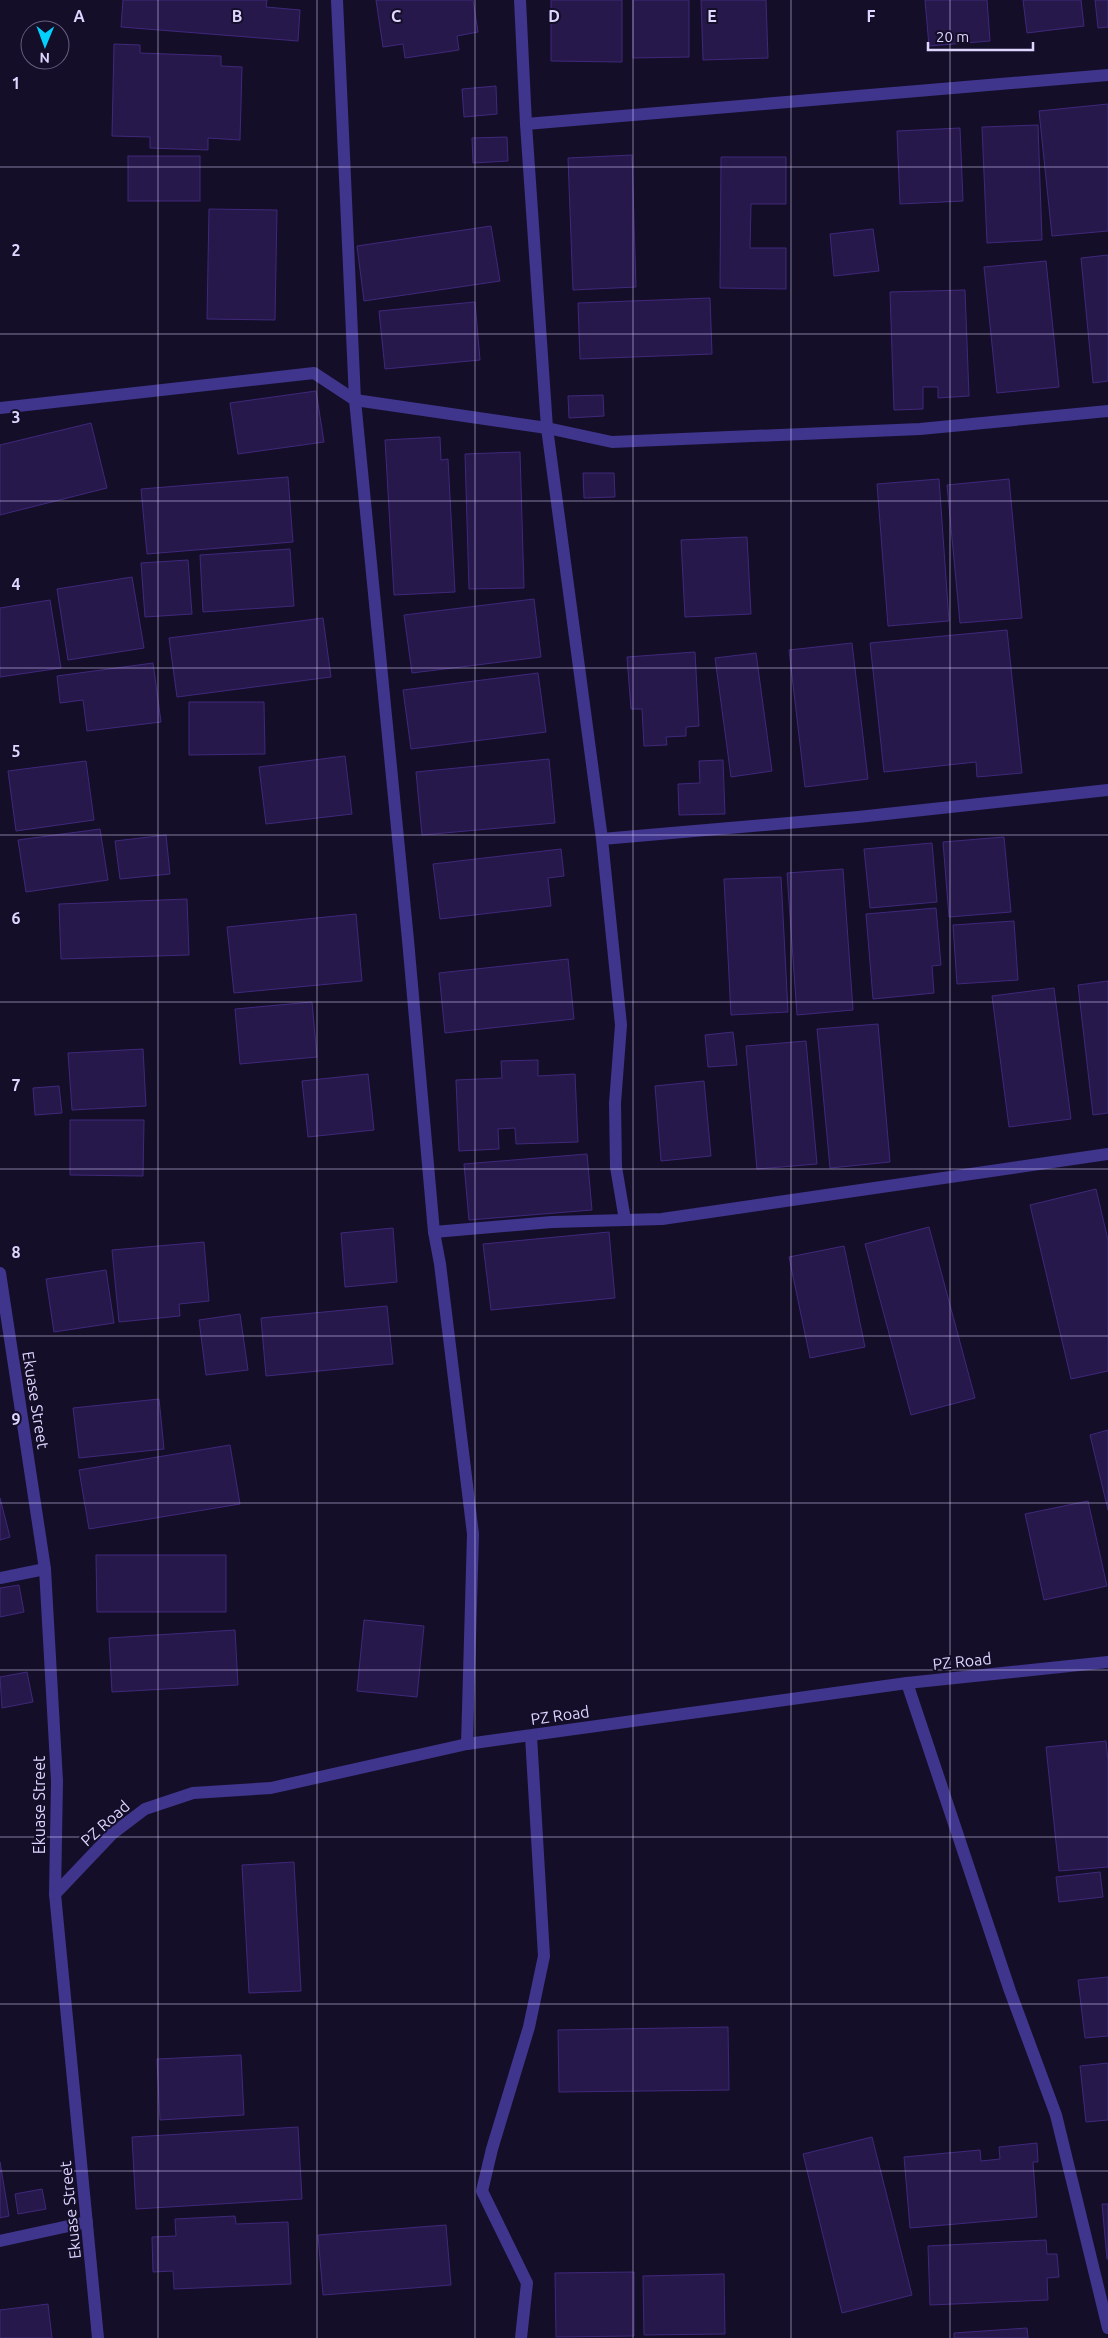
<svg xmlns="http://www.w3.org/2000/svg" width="1108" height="2338" font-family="Ubuntu,sans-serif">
<rect width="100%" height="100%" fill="#150e29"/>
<!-- building -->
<g fill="#27184c" stroke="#3f287a">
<polygon points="123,0 267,0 266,7 300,10 298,41 121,27"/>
<polygon points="376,0 473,0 478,32 457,36 459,50 405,58 403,44 383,47"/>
<polygon points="551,0 622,0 622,62 551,61"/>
<polygon points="633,0 689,0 689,57 633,58"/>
<polygon points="701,0 766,0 768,58 703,60"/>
<polygon points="925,0 987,0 990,41 929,46"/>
<polygon points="1023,0 1081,0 1084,26 1027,33"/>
<polygon points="1095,0 1108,0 1108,27 1098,28"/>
<polygon points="114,44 140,45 140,53 221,56 221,66 242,67 240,140 208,138 208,150 150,148 150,137 112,136"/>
<polygon points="496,86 497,114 464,117 462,89"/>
<polygon points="1108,104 1108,231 1052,236 1039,111"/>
<polygon points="1038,125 1042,240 987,243 982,127"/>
<polygon points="960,128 963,201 900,204 897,131"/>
<polygon points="507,137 508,161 473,163 472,138"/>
<polygon points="632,155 636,287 573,290 568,158"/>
<rect x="128" y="156" width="72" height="45"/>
<polygon points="721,157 786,157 786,204 751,204 750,248 786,248 786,289 720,288"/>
<polygon points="209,209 277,210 275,320 207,319"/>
<polygon points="491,226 500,281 364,301 357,246"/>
<polygon points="873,229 879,271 834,276 830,234"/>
<polygon points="1108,255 1108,381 1093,383 1081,258"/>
<polygon points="1046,261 1059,387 997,393 984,267"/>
<polygon points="965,290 969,396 938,398 938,387 923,387 923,409 894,410 890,292"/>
<polygon points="710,298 712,354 580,359 578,303"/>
<polygon points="475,302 480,360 385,369 379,311"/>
<polygon points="316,391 324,442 238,454 230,403"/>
<polygon points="603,395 604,416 569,418 568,396"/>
<polygon points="91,423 107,488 0,515 0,445"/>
<polygon points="440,437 441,460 448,459 455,592 394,595 385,440"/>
<polygon points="520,452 524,588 469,589 465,454"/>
<polygon points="583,473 614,473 615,497 584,498"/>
<polygon points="288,477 293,542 147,554 141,489"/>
<polygon points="939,479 949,621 888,626 877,484"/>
<polygon points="1009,479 1022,618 960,623 947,485"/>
<polygon points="747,537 751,614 685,617 681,540"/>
<polygon points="290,549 294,606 203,612 200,555"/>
<polygon points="188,560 192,614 145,617 141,563"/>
<polygon points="132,577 144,648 68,660 57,589"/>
<polygon points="534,599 541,657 412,673 404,615"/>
<polygon points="50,600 61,668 0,677 0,608"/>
<polygon points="323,618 331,677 177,697 169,638"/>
<polygon points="1007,630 1022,773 977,777 976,762 884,772 870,643"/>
<polygon points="852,643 868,779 805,787 789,650"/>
<polygon points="695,652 699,726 686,727 686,736 666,737 667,745 644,746 642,709 631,709 627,657"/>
<polygon points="756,653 772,771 731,777 715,658"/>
<polygon points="153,663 161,722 87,731 83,700 60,703 57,676"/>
<polygon points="538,673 546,732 411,749 403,690"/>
<polygon points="189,702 264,702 265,754 189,755"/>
<polygon points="345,756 352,814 266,824 259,767"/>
<polygon points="549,759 555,823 422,835 416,772"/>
<polygon points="723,760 725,814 679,815 678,784 700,783 699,761"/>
<polygon points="86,761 94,820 16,831 8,771"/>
<polygon points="100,829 108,880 26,892 18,840"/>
<polygon points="166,835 170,874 120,879 115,841"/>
<polygon points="1004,837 1011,912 949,917 943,842"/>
<polygon points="932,843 937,902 870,908 864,849"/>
<polygon points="561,849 564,876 548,878 551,906 440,919 433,864"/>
<polygon points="843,869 853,1010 797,1015 787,873"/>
<polygon points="781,877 788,1012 731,1015 724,879"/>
<polygon points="187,899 189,955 61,959 59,904"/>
<polygon points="936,908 941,965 932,966 934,993 873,999 866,914"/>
<polygon points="356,914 362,981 234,993 227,927"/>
<polygon points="1014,921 1018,980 957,984 953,925"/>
<polygon points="568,959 574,1019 445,1033 439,973"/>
<polygon points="1108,981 1108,1113 1093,1115 1078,985"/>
<polygon points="1054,988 1071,1119 1009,1127 992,996"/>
<polygon points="312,1002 317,1057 240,1064 235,1009"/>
<polygon points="878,1024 890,1162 830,1168 817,1029"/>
<polygon points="733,1032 737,1065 708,1067 705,1035"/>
<polygon points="806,1041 817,1164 757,1169 746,1046"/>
<polygon points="143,1049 146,1106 72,1110 68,1053"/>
<polygon points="538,1060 538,1076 575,1074 578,1142 516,1144 515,1128 498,1129 499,1149 459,1151 456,1080 502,1078 501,1061"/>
<polygon points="368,1074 374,1130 308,1137 302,1081"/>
<polygon points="704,1081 711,1156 661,1161 655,1086"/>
<polygon points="59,1086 62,1113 35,1115 33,1088"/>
<polygon points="70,1120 144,1120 143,1176 70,1175"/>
<polygon points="587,1154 592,1210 469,1220 464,1164"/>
<polygon points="1096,1189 1108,1240 1108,1371 1071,1379 1030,1205"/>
<polygon points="929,1227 975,1398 911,1415 865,1244"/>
<polygon points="393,1228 397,1282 345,1287 341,1233"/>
<polygon points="609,1232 615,1298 491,1310 483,1244"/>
<polygon points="204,1242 209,1301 179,1304 180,1316 119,1322 112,1250"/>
<polygon points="844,1246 865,1347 810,1358 789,1257"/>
<polygon points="106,1270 114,1323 54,1332 46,1279"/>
<polygon points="387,1306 393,1364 266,1376 261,1318"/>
<polygon points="240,1314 248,1370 206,1375 199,1320"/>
<polygon points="159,1399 164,1449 79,1458 73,1408"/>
<polygon points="1108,1430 1108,1510 1090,1435"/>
<polygon points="230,1445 240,1504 89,1529 79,1470"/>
<polygon points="0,1498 10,1537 0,1540"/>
<polygon points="1088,1501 1107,1586 1044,1600 1025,1514"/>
<polygon points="96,1555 226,1555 226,1612 97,1612"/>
<polygon points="19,1585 24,1612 0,1617 0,1588"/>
<polygon points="364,1620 424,1626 417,1697 357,1691"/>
<polygon points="235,1630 238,1685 112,1692 109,1638"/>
<polygon points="27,1672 33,1702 2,1708 0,1677"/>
<polygon points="1106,1741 1108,1761 1108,1867 1059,1871 1046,1747"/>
<polygon points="294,1862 301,1991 249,1993 242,1865"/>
<polygon points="1100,1872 1103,1897 1059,1902 1056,1877"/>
<polygon points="1108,1977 1108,2036 1085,2038 1078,1980"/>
<polygon points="728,2027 729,2090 559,2092 558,2030"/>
<polygon points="241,2055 244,2115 160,2120 157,2059"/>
<polygon points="1108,2063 1108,2120 1086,2122 1080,2066"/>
<polygon points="298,2127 302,2199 136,2209 132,2137"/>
<polygon points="872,2137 912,2295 842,2313 803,2154"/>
<polygon points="1037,2143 1038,2162 1033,2162 1037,2217 910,2228 904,2157 980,2150 981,2161 1000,2159 999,2147"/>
<polygon points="0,2162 9,2216 0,2218"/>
<polygon points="42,2189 46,2209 18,2214 15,2194"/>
<polygon points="1102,2204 1108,2204 1108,2259 1107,2259"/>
<polygon points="235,2216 236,2224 288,2222 291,2284 174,2289 173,2271 153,2272 152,2237 176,2236 175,2219"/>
<polygon points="446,2225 451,2285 323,2295 318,2235"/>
<polygon points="1046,2240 1047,2254 1057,2254 1059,2277 1047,2278 1048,2300 930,2305 928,2246"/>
<polygon points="634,2272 634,2336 556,2337 555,2273"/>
<polygon points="724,2274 725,2334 644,2335 643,2276"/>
<polygon points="48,2304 52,2338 0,2338 0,2310"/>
<polygon points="1027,2328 1028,2338 954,2338 954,2333"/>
</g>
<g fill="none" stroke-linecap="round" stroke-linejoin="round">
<!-- lane -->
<polyline stroke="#3f358c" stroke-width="12" points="0,2241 87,2222"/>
<!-- street -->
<g stroke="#3f358c" stroke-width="12">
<polyline points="337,0 355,400 408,940 434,1232 440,1264 473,1534 467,1744"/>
<polyline points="520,0 526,124 547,428 602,839 621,1025 615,1103 616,1167 625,1220"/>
<polyline points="526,124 1108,75"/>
<polyline points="0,408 314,373 355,400 547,428 612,442 920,429 1108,411"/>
<polyline points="602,839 858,817 1108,790"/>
<polyline points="434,1232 552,1222 662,1219 1108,1154"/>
<polyline points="0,1273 45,1569 57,1781 55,1894 98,2338"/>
<polyline points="0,1578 45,1569"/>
<polyline points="907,1683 1010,1991 1056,2115 1108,2328"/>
<polyline points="55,1894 112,1834 145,1809 193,1793 271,1788 467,1744 907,1683 1108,1662"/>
<polyline points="521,2338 527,2283 482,2191 492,2149 529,2027 544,1956 531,1736"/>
</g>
</g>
<!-- grid -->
<path fill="none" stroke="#ded6ff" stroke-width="1" stroke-opacity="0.55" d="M158 0V2338M317 0V2338M475 0V2338M633 0V2338M791 0V2338M950 0V2338M0 167H1108M0 334H1108M0 501H1108M0 668H1108M0 835H1108M0 1002H1108M0 1169H1108M0 1336H1108M0 1503H1108M0 1670H1108M0 1837H1108M0 2004H1108M0 2171H1108"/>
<g text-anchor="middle" stroke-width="4" stroke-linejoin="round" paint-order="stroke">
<!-- street labels -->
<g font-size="16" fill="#ded6ff" stroke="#150e29">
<text transform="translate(36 1400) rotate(81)" y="6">Ekuase Street</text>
<text transform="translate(962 1661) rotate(-6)" y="6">PZ Road</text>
<text transform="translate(560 1715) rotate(-8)" y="6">PZ Road</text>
<text transform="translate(39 1805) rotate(-90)" y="6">Ekuase Street</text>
<text transform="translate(105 1823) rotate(-42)" y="6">PZ Road</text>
<text transform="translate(70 2210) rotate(-96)" y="6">Ekuase Street</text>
</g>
</g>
<g font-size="16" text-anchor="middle" font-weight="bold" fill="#ded6ff" stroke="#150e29" stroke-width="4" stroke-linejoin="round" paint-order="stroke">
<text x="79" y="22">A</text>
<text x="237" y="22">B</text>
<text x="396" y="22">C</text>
<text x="554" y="22">D</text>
<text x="712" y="22">E</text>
<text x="871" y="22">F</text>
<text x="16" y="89">1</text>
<text x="16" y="256">2</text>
<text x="16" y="423">3</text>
<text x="16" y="590">4</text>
<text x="16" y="757">5</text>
<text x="16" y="924">6</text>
<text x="16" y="1091">7</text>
<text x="16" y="1258">8</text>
<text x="16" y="1425">9</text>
</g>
<!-- north arrow -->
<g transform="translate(45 45) rotate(181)"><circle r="24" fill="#150e29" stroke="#655e7f"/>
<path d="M0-4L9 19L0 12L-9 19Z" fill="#02d1ff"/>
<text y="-8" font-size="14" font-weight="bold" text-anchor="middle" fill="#ded6ff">N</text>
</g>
<!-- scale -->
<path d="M928 42v8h105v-8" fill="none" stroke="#ded6ff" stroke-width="2.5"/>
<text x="936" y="42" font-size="15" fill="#ded6ff" stroke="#150e29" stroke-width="4" paint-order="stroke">20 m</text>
</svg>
